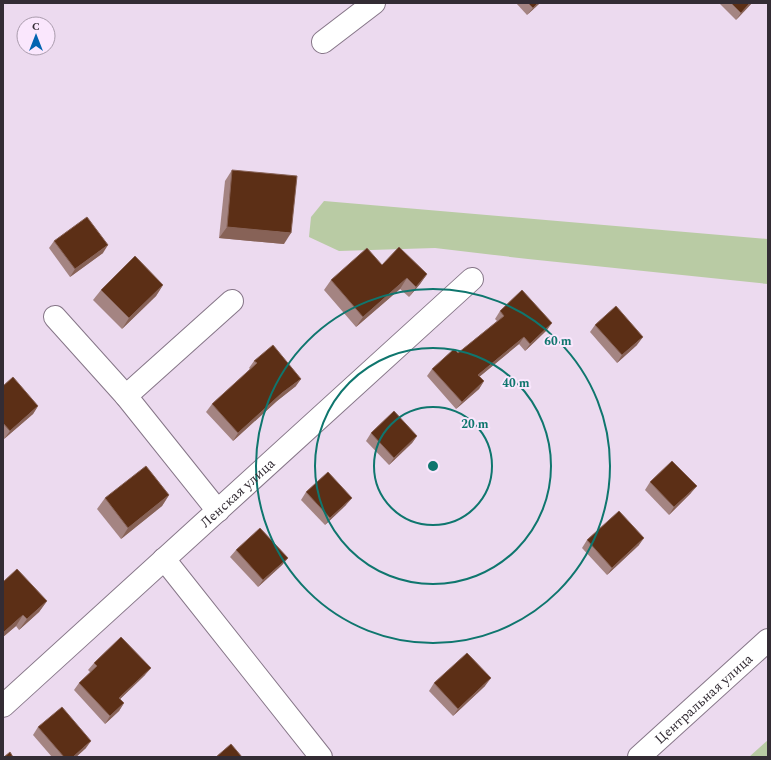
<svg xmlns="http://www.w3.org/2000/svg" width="771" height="760" font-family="Spectral,serif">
<rect width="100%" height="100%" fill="#ecdaef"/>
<!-- green -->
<g fill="#b9cba4">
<polygon points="324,201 768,239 768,284 528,259 435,248 339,251 309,237 311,217"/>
<polygon points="768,740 768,757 749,757"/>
</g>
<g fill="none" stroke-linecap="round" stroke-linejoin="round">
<!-- street casing -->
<g stroke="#867688" stroke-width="24">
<g id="street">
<polyline points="323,42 374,3"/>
<polyline points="55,317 126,396 218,511"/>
<polyline points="126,396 232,301"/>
<polyline points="164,559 321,757"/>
<path id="s1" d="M3 706 472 279"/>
</g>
</g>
<!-- secondary casing -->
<g stroke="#867688" stroke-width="24">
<g id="secondary">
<path id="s2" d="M639 757 768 640"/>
</g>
</g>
<!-- street -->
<use href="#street" stroke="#fff" stroke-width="22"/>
<!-- secondary -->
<use href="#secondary" stroke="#fff" stroke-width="22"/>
</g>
<!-- wall -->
<g fill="#a48482">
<polygon points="516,3 540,3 527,15"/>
<polygon points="719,3 752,3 736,20"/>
<polygon points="232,170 284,244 219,238 225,181"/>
<polygon points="54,241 103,253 70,277 49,248"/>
<polygon points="382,265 427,274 420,284 409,297 400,289 356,327 324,290 331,280"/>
<polygon points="163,285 156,296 122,329 93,300 101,290"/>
<polygon points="500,311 547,330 525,351 519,344 479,377 484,381 479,389 456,409 427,376 432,369 458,353 497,321 495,319"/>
<polygon points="595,325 637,345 617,363 590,332"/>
<polygon points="254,361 296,386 277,401 233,441 206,412 212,404 250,369 249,368"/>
<polygon points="3,386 38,406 33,414 4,439 3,437"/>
<polygon points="371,433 417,436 412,443 389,465 366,441"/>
<polygon points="650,482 691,493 669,515 645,490"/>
<polygon points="306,492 346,505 325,525 301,500"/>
<polygon points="169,495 162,506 121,539 97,509 105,498"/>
<polygon points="587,540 639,545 607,575 582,548"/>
<polygon points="236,550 288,558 282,565 258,587 230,557"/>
<polygon points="3,582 47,601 39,612 19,630 16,626 3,637"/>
<polygon points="94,663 145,675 120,699 124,703 119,711 105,724 74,690 79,683 91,673 88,670"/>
<polygon points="434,683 485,686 453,716 429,691"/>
<polygon points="38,727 86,748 76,757 52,757 33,735"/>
</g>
<!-- shaded-wall -->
<g fill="#876257">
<polygon points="538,3 540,3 527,15 533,8"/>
<polygon points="750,3 752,3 736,20 741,13"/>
<polygon points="227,227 291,233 284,244 219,238"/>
<polygon points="108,245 103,253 70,277 75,269"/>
<polygon points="427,274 420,284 409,297 416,287"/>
<polygon points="407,278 400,289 356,327 363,317"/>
<polygon points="163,285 156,296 122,329 129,318"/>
<polygon points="552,323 547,330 525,351 530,344"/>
<polygon points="524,337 519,344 473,382 478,375"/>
<polygon points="643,337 637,345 617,363 622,355"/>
<polygon points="301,379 296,386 277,401 233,441 238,433 282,393"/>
<polygon points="484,381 479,389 456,409 462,402"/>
<polygon points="38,406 33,414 4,439 10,431"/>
<polygon points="417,436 412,443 389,465 394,458"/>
<polygon points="697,486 691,493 669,515 674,507"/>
<polygon points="169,495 162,506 121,539 128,528"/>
<polygon points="352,498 346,505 325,525 330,518"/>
<polygon points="644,538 639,545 607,575 612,568"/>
<polygon points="288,558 282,565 258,587 263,580"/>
<polygon points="47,601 39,612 19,630 27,619"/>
<polygon points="23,615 16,626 3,637 3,633 4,632"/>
<polygon points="151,668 145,675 114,705 119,698"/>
<polygon points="491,678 485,686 453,716 458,709"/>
<polygon points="124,703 119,711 105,724 110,716"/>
<polygon points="91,741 86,748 76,757 73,757"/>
</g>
<!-- building -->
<g fill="#5c2f16" stroke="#876257">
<polygon points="528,3 538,3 533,8"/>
<polygon points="731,3 750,3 741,13"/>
<polygon points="232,170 297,176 291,233 227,227"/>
<polygon points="87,217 108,245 75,269 54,241"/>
<polygon points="399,247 427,274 416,287 407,278 363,317 331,280 367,248 382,265"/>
<polygon points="135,256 163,285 129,318 101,290"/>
<polygon points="522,290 552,323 530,344 524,337 478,375 484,381 462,402 432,369 454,349 458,353 504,316 500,311"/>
<polygon points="616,306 643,337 622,355 595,325"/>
<polygon points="273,345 301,379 282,393 238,433 212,404 257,363 254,361"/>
<polygon points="13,377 38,406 10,431 3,423 3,386"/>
<polygon points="394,411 417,436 394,458 371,433"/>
<polygon points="672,461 697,486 674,507 650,482"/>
<polygon points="146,466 169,495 128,528 105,498"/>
<polygon points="328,472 352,498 330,518 306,492"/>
<polygon points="619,511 644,538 612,568 587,540"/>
<polygon points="260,528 288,558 263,580 236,550"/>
<polygon points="17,569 47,601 27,619 23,615 4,632 3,630 3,582"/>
<polygon points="121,637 151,668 119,698 124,703 110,716 79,683 97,666 94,663"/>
<polygon points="467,653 491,678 458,709 434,683"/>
<polygon points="62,707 91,741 73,757 64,757 38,727"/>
<polygon points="231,744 242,757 216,757"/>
<polygon points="10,752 13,757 4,757"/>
</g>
<!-- distance rings -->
<g fill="none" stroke="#0f766e" stroke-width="2">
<circle cx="433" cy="466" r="59"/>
<circle cx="433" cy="466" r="118"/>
<circle cx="433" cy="466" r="177"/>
</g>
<g text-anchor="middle" stroke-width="4" stroke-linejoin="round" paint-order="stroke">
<!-- street labels -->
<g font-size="14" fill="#332c34" stroke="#fae7fd">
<text dy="5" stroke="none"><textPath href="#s1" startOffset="317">Ленская улица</textPath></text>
<text dy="5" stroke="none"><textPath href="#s2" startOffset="87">Центральная улица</textPath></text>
</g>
</g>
<circle cx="433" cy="466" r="6" fill="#0f766e" stroke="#fae7fd" stroke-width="2"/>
<g font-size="12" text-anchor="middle" font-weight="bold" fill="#0f766e" stroke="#fae7fd" stroke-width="4" stroke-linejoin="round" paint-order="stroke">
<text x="558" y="345">60 m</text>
<text x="516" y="387">40 m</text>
<text x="475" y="428">20 m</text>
</g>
<!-- border -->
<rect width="771" height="760" fill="none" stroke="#332c34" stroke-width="8"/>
<!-- north arrow -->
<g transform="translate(36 36)"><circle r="19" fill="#fae7fd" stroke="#aa9cad"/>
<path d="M0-3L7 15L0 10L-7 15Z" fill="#0364b1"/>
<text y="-6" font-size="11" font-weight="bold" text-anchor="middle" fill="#332c34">С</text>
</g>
</svg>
